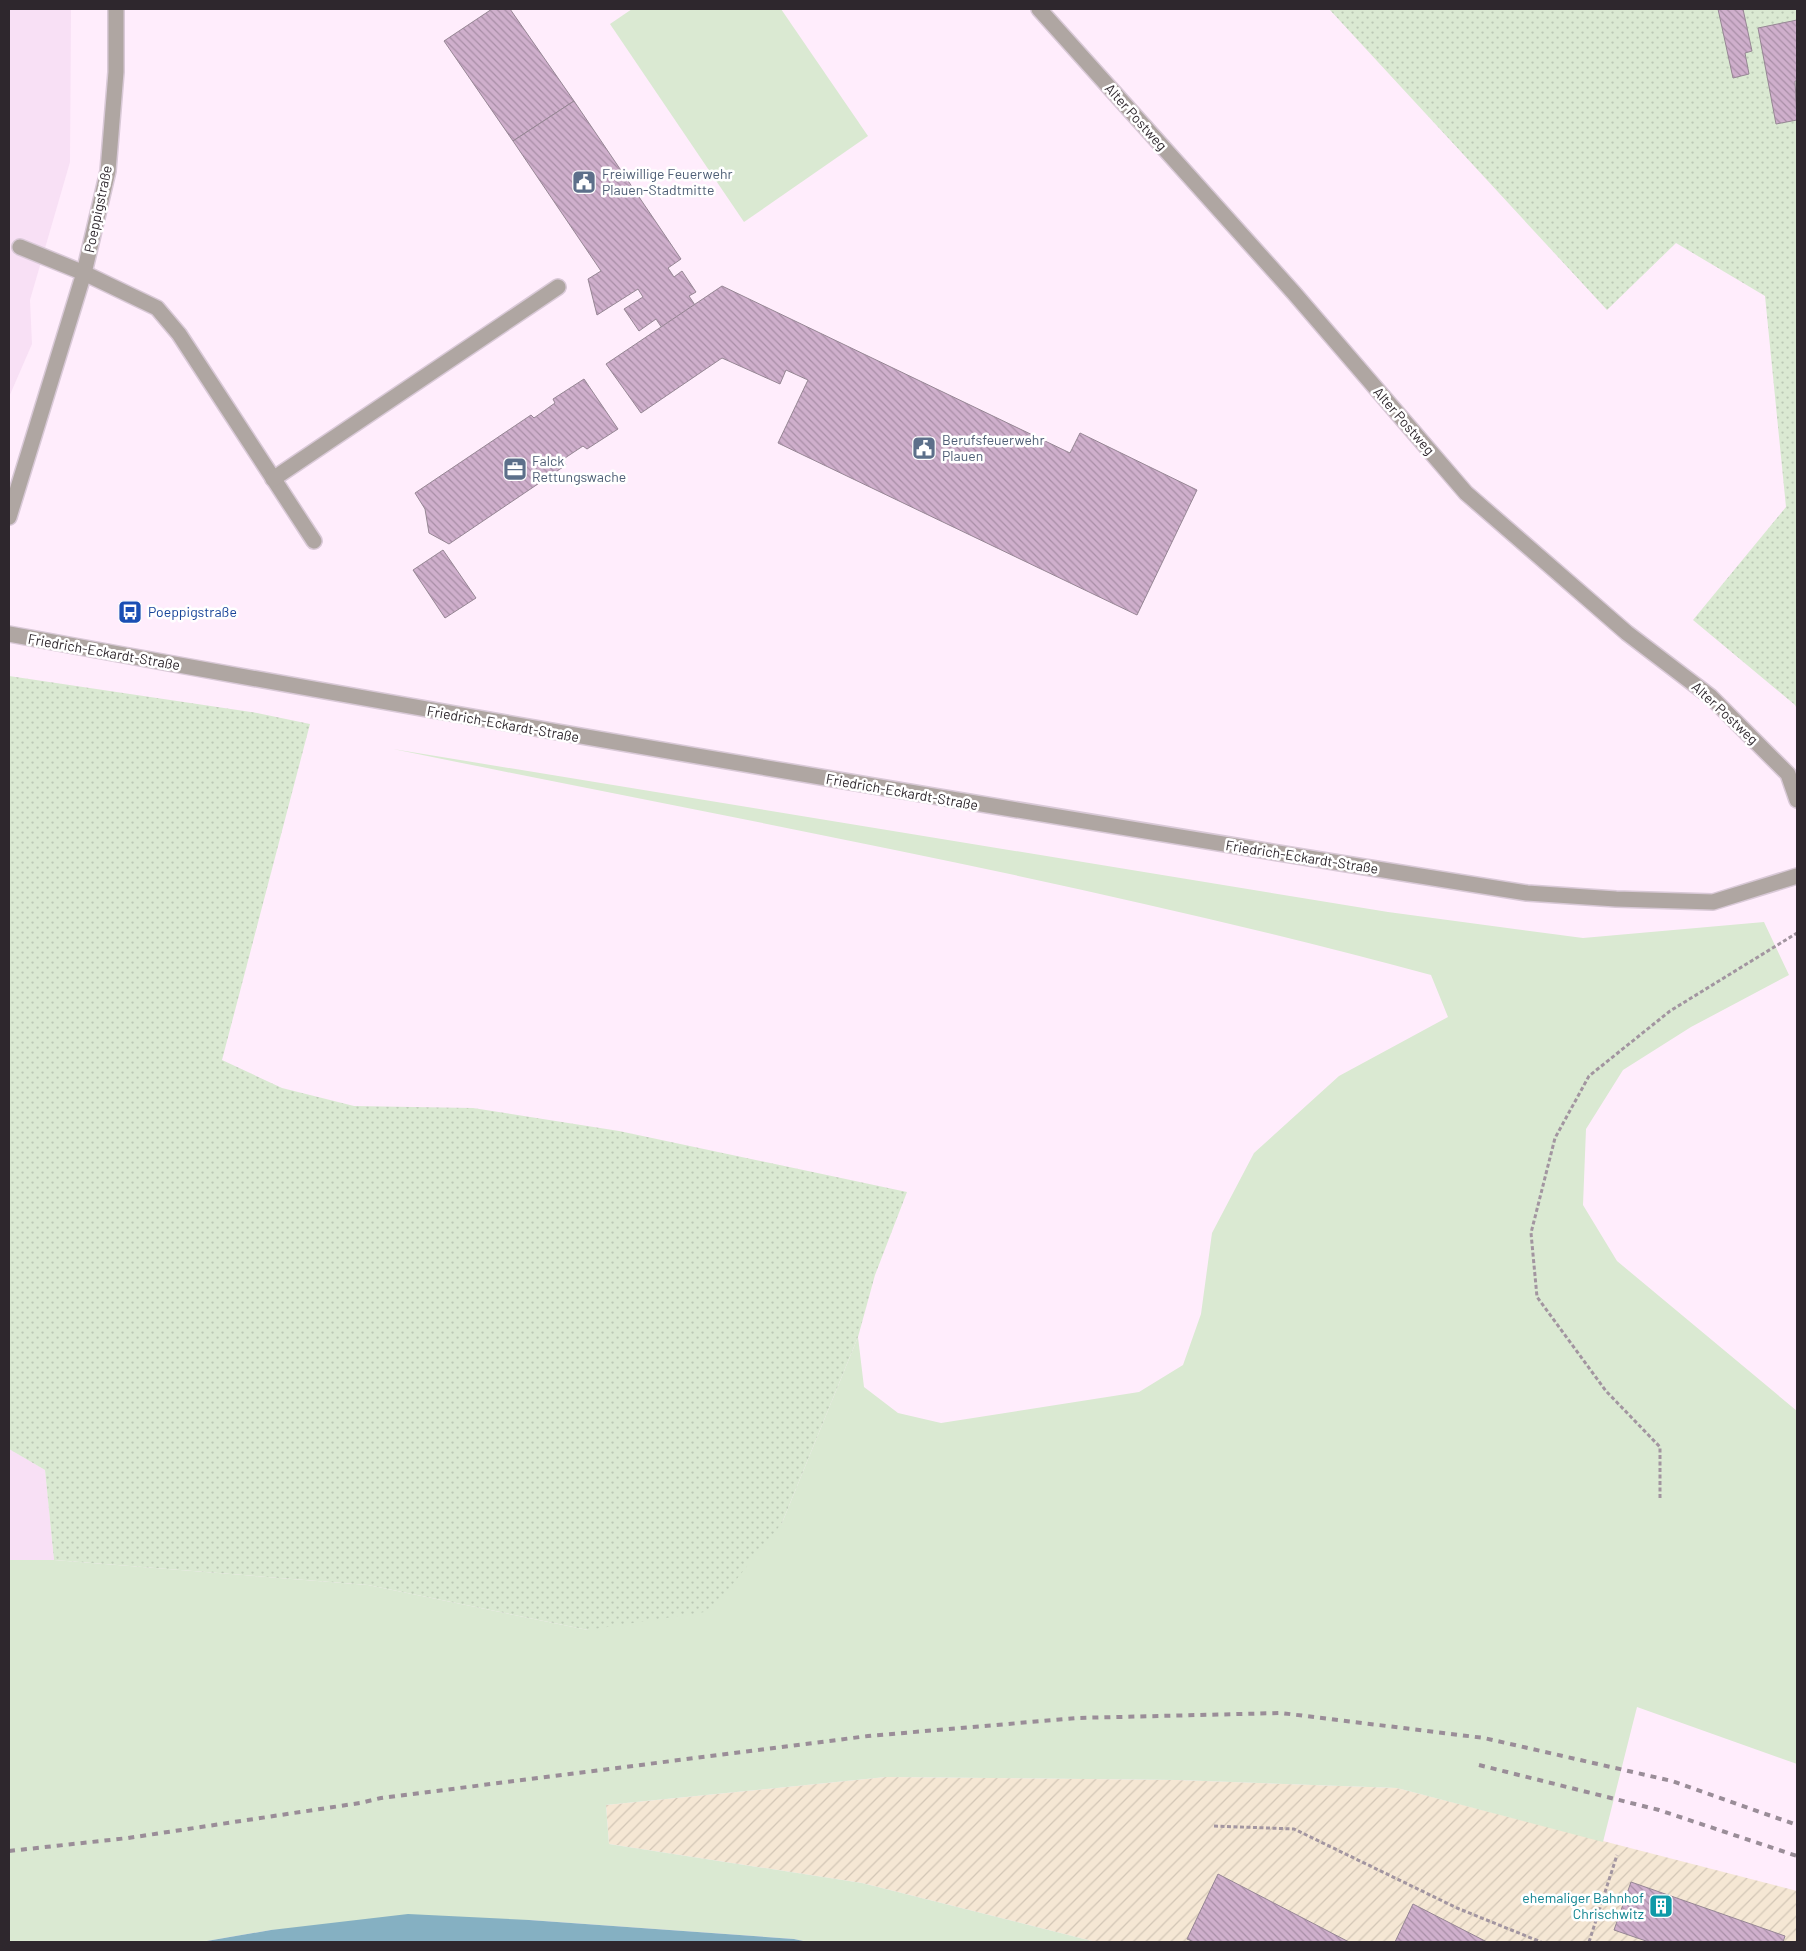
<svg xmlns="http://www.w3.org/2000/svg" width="1806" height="1951" font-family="Barlow,sans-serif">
<defs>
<pattern id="industrial-furrows" width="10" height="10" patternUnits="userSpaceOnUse" patternTransform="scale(1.25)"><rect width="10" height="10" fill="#f5e7d4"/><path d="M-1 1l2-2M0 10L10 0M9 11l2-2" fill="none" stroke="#d2c6b6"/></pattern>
<pattern id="park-dots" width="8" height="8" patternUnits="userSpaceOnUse" patternTransform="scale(1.25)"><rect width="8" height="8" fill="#dae9d2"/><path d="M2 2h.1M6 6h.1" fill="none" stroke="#bbc8b5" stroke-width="1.8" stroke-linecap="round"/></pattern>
<pattern id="building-back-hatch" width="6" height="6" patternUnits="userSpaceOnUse" patternTransform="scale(1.25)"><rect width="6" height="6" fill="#cfafcc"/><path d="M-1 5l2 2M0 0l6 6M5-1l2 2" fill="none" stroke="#a88ea6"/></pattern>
</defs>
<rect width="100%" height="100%" fill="#ffedfc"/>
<!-- built -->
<g fill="#f8e0f5">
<polygon points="9,9 71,9 70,162 30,300 32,344 9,397"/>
<polygon points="9,1449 45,1470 54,1560 9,1560"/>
</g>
<!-- industrial -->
<polygon fill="url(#industrial-furrows)" points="886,1777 1177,1780 1397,1788 1797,1891 1797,1942 1096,1942 862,1883 609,1844 606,1805"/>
<!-- grass -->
<g fill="#dae9d2">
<polygon points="632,9 781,9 868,136 744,222 610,24"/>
<path d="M393 749 1388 912 1583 938 1764 922 1789 975 1691 1027 1623 1070 1586 1129 1583 1205 1617 1261 1797 1411V1764L1637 1707 1603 1842 1397 1788 1177 1780 886 1777 606 1805 609 1844 862 1883 1096 1942H808L794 1939 529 1920 271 1930 201 1942H9V1560H54L368 1585 588 1630 782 1523 858 1337 864 1387 898 1413 941 1423 1139 1392 1183 1365 1201 1314 1212 1233 1254 1153 1339 1076 1448 1017 1431 975C1089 882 739 820 393 749Z"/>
</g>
<!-- park -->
<g fill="url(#park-dots)">
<polygon points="1329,9 1797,9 1797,709 1795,705 1693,620 1786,507 1765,296 1676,243 1607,310"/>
<polygon points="9,676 257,713 310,724 222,1060 282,1088 354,1106 473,1108 619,1131 907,1192 875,1275 858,1337 782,1523 711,1611 588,1630 368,1585 54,1560 45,1470 9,1449"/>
</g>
<!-- water -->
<polygon fill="#85b0c2" points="408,1914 529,1920 794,1939 808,1942 201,1942 271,1930"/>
<!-- building -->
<g fill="url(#building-back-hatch)" stroke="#968694">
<polygon points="492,9 510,9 574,101 513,141 444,41"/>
<polygon points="1718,9 1743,9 1752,51 1745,53 1749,74 1733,78"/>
<polygon points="1797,20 1797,81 1795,81 1797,120 1776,124 1758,28"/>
<polygon points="574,101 681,259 668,268 674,277 682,271 696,292 689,296 695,305 662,328 656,319 639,331 624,309 643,297 638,289 597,315 588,279 601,271 513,141"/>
<polygon points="722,286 1070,453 1080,433 1197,490 1137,615 778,443 808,380 786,370 780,384 722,358 641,413 606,364"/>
<polygon points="584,379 618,429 587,449 583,446 562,460 566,465 449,544 429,533 425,509 415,493 531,415 534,418 555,403 553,399"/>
<polygon points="443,550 476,598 445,618 413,570"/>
<polygon points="1218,1874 1349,1942 1194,1942 1187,1939"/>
<polygon points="1631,1882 1785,1936 1783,1942 1649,1942 1614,1930"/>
<polygon points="1413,1904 1487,1942 1395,1942"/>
</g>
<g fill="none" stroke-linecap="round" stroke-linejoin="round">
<!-- lane casing -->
<g stroke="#d9c9d7" stroke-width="18">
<g id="lane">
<polyline points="20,247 84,273 157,308 179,334 314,541"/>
<polyline points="273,479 558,287"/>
</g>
</g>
<!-- street casing -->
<g stroke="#d9c9d7" stroke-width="18">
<g id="street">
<polyline points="1039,9 1294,293 1466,493 1627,633 1711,697 1788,774 1797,800"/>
<polyline points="9,517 84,273 108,171 116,72 116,9"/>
<path d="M9 634C514 727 1020 812 1527 893L1616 899 1713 902 1797 876"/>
</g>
</g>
<!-- path -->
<g stroke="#a295a0" stroke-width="3" stroke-dasharray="4 2.5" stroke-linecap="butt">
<polyline points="1660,1498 1660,1447 1606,1391 1537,1297 1531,1233 1555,1138 1589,1076 1670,1011 1797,933"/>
<polyline points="1214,1826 1294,1829 1457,1908 1541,1942"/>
<polyline points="1589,1942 1617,1855"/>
</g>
<!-- lane -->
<use href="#lane" stroke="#afa6a2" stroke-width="15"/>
<!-- street -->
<use href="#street" stroke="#afa6a2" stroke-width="15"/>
<!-- rail -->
<g stroke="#9a8d98" stroke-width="4" stroke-dasharray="6 6" stroke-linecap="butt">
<polyline points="1479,1765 1659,1810 1797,1856"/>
<polyline points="9,1851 128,1838 360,1803 381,1798 868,1736 1077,1718 1281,1713 1484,1738 1672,1781 1797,1825"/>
</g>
</g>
<!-- icons -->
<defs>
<g id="civic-square" transform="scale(1.25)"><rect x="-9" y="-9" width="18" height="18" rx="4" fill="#5c6f8a" stroke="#fff"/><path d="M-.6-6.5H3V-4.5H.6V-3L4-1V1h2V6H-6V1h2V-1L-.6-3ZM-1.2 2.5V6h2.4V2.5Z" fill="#fff"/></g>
<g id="office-square" transform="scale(1.25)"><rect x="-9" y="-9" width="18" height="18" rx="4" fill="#5c6f8a" stroke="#fff"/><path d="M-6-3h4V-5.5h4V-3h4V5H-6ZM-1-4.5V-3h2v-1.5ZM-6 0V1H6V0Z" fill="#fff"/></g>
<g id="bus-square" transform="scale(1.25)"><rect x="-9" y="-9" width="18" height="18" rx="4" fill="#1a4fb4" stroke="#fff"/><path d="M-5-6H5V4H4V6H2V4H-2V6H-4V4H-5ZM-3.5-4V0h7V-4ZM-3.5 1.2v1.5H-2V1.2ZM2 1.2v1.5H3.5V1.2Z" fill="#fff"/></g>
<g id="building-square" transform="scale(1.25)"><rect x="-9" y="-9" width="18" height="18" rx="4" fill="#0f9aa8" stroke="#fff"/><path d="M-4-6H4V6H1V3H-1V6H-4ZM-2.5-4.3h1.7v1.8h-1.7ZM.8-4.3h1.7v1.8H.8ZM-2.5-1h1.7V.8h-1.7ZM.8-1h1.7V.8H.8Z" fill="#fff"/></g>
</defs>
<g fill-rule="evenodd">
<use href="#civic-square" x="584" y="182"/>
<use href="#civic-square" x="924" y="448"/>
<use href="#office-square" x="515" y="469"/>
<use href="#bus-square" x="130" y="612"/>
<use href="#building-square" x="1661" y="1906"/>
</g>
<g text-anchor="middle" stroke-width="5" stroke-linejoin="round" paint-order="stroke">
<!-- street labels -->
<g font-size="14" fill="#2e272d" stroke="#fff">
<text transform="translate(1136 117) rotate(48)" y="5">Alter Postweg</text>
<text transform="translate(98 209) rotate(-78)" y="5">Poeppigstraße</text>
<text transform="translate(1404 421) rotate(49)" y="5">Alter Postweg</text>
<text transform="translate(104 652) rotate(10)" y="5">Friedrich-Eckardt-Straße</text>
<text transform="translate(1725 713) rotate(43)" y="5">Alter Postweg</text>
<text transform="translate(503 724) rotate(10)" y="5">Friedrich-Eckardt-Straße</text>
<text transform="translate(902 792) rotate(10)" y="5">Friedrich-Eckardt-Straße</text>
<text transform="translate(1302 857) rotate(9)" y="5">Friedrich-Eckardt-Straße</text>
</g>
<!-- service labels -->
<g font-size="14" fill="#4e5e75" stroke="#fff" text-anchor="start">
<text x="602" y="179">Freiwillige Feuerwehr<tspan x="602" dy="16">Plauen-Stadtmitte</tspan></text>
<text x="942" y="445">Berufsfeuerwehr<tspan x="942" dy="16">Plauen</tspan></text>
<text x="532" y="466">Falck<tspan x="532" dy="16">Rettungswache</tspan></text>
</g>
<!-- transit labels -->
<g font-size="14" fill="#164399" stroke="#fff" text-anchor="start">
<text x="148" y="617">Poeppigstraße</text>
</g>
<!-- culture labels -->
<g font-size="14" fill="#0d838f" stroke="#fff" text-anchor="end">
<text x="1644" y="1903">ehemaliger Bahnhof<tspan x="1644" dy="16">Chrischwitz</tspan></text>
</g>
</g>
<!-- border -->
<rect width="1806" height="1951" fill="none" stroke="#2e272d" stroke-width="20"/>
</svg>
